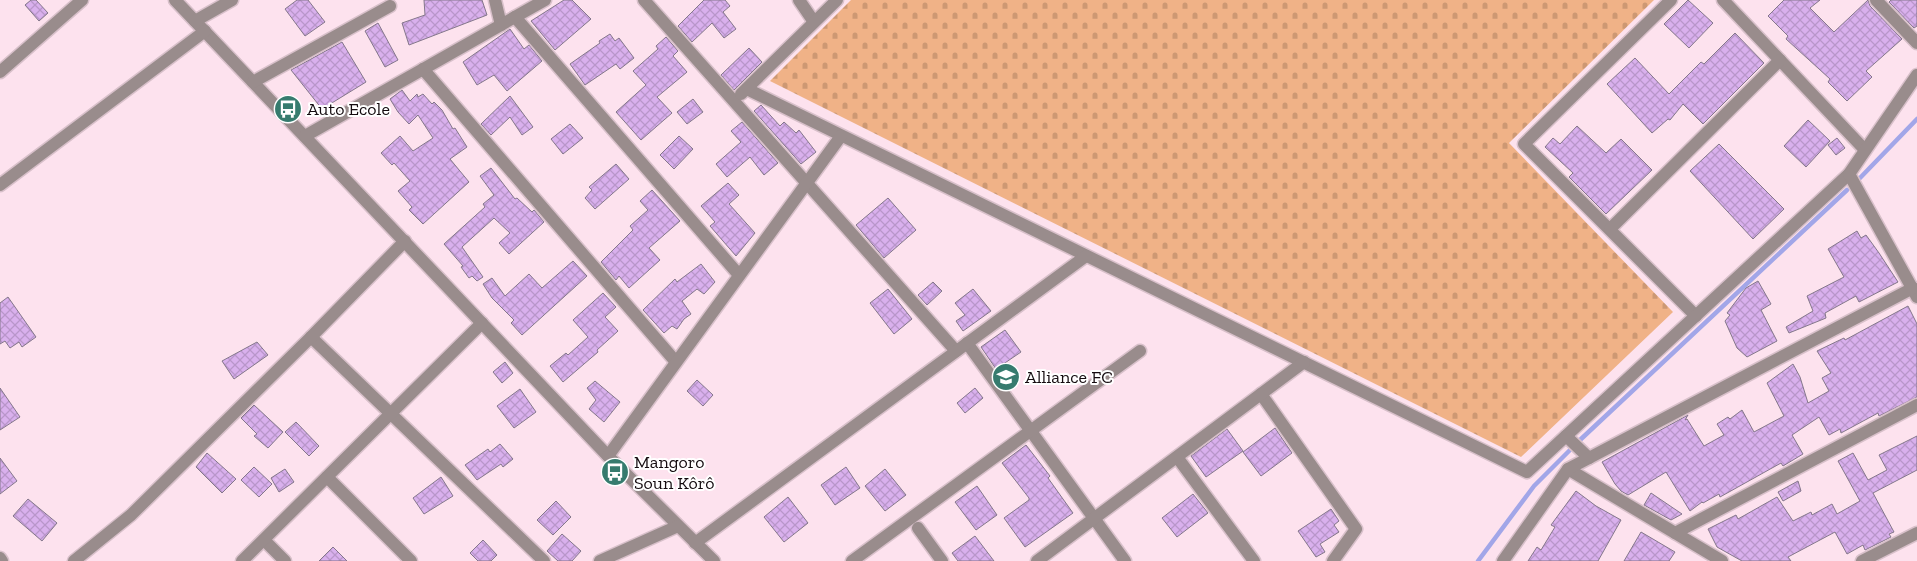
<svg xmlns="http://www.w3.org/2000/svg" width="1917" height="561" font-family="'Zilla Slab',serif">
<defs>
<pattern id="cemetery-stones" width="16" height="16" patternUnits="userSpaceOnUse" patternTransform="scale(1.25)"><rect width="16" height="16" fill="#f0b287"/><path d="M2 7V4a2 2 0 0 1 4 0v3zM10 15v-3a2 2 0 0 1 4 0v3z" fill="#cd9873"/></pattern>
<pattern id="building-cross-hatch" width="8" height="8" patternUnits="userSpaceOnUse" patternTransform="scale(1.25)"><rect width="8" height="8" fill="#d9b0ed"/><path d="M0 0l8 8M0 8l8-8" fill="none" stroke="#b996ca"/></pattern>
</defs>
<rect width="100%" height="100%" fill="#fde2ee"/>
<!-- cemetery -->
<polygon fill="url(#cemetery-stones)" points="851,0 1654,0 1509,143 1673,312 1521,457 770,81"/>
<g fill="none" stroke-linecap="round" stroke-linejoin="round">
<!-- stream -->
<g stroke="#a2a6e8" stroke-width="4.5">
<polyline points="1859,179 1917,119"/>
<polyline points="1580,440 1847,190"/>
<polyline points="1478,561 1534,486 1570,450"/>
</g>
</g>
<!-- building -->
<g fill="url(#building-cross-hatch)" stroke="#84778b">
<polygon points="31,0 36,0 48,13 39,21 25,5"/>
<polygon points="297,0 308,0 325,22 305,36 285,9"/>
<polygon points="424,0 482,0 487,15 409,45 402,23 425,15"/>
<polygon points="564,0 572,0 591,19 555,50 531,21"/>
<polygon points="704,0 725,0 730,6 723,12 736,29 724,38 712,23 692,42 678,26"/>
<polygon points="1688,0 1713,23 1689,48 1664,24"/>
<polygon points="1784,0 1820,0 1810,8 1834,32 1868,0 1870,6 1902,39 1866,71 1872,77 1847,101 1828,82 1830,79 1786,39 1788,36 1768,16"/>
<polygon points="1891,0 1917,0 1917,26 1914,28 1889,2"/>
<polygon points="378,23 398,60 385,67 365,31"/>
<polygon points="510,29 524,49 529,45 542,61 507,91 494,75 477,85 463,62"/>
<polygon points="1735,33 1764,63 1703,124 1683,104 1670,120 1668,119 1652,133 1607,84 1635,58 1669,94 1701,62 1704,64"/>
<polygon points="610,34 615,41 619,38 634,58 620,69 616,64 585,85 570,64 600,43 599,41"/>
<polygon points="666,37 678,51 673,56 687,72 657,97 672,113 641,140 616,112 646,85 633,71 658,49 656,46"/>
<polygon points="342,42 366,82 322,109 291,70"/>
<polygon points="749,48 762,62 734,90 721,75"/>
<polygon points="402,90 410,101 417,94 418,97 423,94 432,104 434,102 442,110 453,129 455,128 467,147 450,159 469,182 423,224 409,210 412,207 398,191 410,181 394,163 392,165 381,153 400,136 413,151 433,138 418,115 409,124 398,112 390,99"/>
<polygon points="510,96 533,127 522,135 510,117 491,135 481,124"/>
<polygon points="693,99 703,112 687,124 677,112"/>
<polygon points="761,105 780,126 784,122 796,133 799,130 816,152 801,164 754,111"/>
<polygon points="1808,120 1830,141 1806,167 1784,146"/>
<polygon points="742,122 778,163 764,175 750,157 727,177 716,164 741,142 731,131"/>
<polygon points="570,124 583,138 563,154 551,139"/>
<polygon points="1577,126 1606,153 1621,139 1652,170 1606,214 1569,177 1573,173 1545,147 1553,138 1560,144"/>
<polygon points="679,136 693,149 674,169 660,155"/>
<polygon points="1837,138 1845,148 1836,155 1828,145"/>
<polygon points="1719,144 1784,209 1753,239 1690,171"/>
<polygon points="616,164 629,179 595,209 585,198 592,190 589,187"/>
<polygon points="491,168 515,199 517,198 532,212 534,210 544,222 509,254 499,243 510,233 494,218 462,247 483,277 477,281 472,276 469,278 461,267 463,266 444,244 485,207 483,204 494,195 480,176"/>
<polygon points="728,183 739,195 729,204 755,233 736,256 710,226 715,222 701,206"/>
<polygon points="652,190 680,221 649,248 660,260 629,288 619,276 616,280 601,262 633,230 630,226 648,210 640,201"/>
<polygon points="888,198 916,230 884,258 856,225"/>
<polygon points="1857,231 1861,238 1866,235 1879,253 1898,282 1859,302 1856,296 1825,313 1826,318 1789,333 1786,327 1813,311 1807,296 1844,277 1828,249"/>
<polygon points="573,261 587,276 522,335 511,323 514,320 492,298 483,284 492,278 505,296 529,274 542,288"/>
<polygon points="701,264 715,282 704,294 697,289 682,301 691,314 684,319 677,329 672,326 664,333 643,310 675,279 677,282"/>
<polygon points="1758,281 1771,304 1761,310 1777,341 1747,357 1737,348 1725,321 1730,315 1727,313 1746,288"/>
<polygon points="933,282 942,291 927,305 918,295"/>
<polygon points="888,289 912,319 894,334 870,303"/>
<polygon points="973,289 991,311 963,331 956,321 965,315 955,303"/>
<polygon points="603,293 616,307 605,317 618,331 597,350 598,352 563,382 550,366 566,353 568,355 588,337 573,320"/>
<polygon points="8,297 36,337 22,347 19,342 10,348 5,341 0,344 0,303"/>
<polygon points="1908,306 1917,324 1917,397 1879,416 1878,413 1841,433 1840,429 1829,435 1819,417 1792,435 1803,454 1783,466 1781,463 1720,497 1719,494 1703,503 1702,502 1690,511 1666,472 1628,495 1621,491 1615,484 1602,462 1688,415 1685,420 1687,419 1704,446 1724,435 1717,424 1728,417 1730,419 1742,410 1754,432 1784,416 1767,383 1793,364 1800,377 1808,403 1829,391 1822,378 1831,373 1817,351 1844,338 1845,340"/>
<polygon points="1005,330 1021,352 996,369 981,347"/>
<polygon points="257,342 268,355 234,379 222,361"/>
<polygon points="505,362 513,373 502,383 493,372"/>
<polygon points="697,380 713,395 703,406 687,391"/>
<polygon points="595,381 620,402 604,422 589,409 596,400 587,388"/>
<polygon points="0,388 20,417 0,430"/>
<polygon points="975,388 983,398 965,413 957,403"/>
<polygon points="520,389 536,412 514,428 497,406"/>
<polygon points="254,405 283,432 268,448 254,436 257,434 241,418"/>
<polygon points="296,422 319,446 309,456 285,432"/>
<polygon points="1275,428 1292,453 1261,476 1243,452"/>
<polygon points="1227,429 1243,451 1206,477 1191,456"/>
<polygon points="1917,436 1917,470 1873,493 1894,532 1889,534 1891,537 1865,550 1863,545 1847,554 1835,532 1788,557 1791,561 1742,561 1717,547 1708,529 1736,515 1738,519 1777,497 1793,521 1811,512 1812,515 1832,504 1837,514 1860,501 1838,461 1853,453 1868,480 1887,470 1879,455"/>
<polygon points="500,444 513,459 503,467 501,464 477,480 465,465 488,449 490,452"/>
<polygon points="1026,445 1050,476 1048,478 1073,513 1025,547 1004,518 1029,500 1029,498 1002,463"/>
<polygon points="207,453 236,479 222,493 196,467"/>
<polygon points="0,458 17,481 0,494"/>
<polygon points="254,467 272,484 259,497 241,480"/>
<polygon points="846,467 860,488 835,505 821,485"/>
<polygon points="285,469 294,482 279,492 271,478"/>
<polygon points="885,469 906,495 885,511 865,486"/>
<polygon points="441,477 453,496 424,514 413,498"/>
<polygon points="1798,481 1801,491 1783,501 1778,492"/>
<polygon points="977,486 997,515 976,530 955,502"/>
<polygon points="1576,491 1596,506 1621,520 1598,561 1528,561 1537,547 1541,550 1555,527 1551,525"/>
<polygon points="1651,493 1682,514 1671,520 1644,505"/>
<polygon points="1193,494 1208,513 1177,537 1162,518"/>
<polygon points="788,497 808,523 784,542 764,517"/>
<polygon points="28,499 57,523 42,541 13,516"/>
<polygon points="556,501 571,517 553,535 537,520"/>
<polygon points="1331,509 1339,521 1334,525 1339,532 1320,544 1325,552 1316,557 1298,531"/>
<polygon points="1641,532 1675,552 1669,561 1624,561"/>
<polygon points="562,534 581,551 572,561 558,561 547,551"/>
<polygon points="975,536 994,561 958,561 952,553"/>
<polygon points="483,540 497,555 491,561 478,561 470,553"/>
<polygon points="333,547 347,561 319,561"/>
</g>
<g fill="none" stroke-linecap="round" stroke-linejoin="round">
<!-- minor casing -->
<g stroke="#d8c0ca" stroke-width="15">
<g id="minor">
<polyline points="175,0 608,456 714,561"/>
<polyline points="495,0 501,25"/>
<polyline points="644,0 956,351"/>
<polyline points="799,0 814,22"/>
<polyline points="1671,0 1524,144 1696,316"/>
<polyline points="1723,0 1865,150"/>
<polyline points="1876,0 1917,43"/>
<polyline points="515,17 739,275"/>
<polyline points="195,21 232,0"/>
<polyline points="423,69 676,362"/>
<polyline points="0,72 82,0"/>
<polyline points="253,82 390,6"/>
<polyline points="747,89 1527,472 1849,174 1917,75"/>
<polyline points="741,94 837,0"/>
<polyline points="305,136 545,0"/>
<polyline points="1849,174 1917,297"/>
<polyline points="0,185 205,31"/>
<polyline points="1610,229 1780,60"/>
<polyline points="311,337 544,561"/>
<polyline points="967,343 1125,561"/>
<polyline points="1261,394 1356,529 1333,561"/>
<polyline points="1566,436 1589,458"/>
<polyline points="608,456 841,136"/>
<polyline points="1177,457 1254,561"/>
<polyline points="1568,469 1722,561"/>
<polyline points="327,477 411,561"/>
<polyline points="918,528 942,561"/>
<polyline points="1675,533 1917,405"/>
<polyline points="264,540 285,561"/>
<polyline points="695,543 1086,256"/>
<polyline points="0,558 2,561"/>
<polyline points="74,561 131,515 311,337 405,241"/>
<polyline points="242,561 482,323"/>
<polyline points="600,561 678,526"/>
<polyline points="852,561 1140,351"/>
<polyline points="1037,561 1304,362"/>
<polyline points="1503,561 1568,469 1913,288"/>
<polyline points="1862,561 1917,533"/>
</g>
</g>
<!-- minor -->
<use href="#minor" stroke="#998c8c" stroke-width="12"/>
</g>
<!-- icons -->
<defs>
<g id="bus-disc" transform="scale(1.4375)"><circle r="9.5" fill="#367b6e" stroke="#fff"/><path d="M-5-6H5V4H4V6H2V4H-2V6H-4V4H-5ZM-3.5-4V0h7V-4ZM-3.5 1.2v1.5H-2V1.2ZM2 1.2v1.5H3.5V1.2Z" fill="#fff"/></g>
<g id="school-disc" transform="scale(1.4375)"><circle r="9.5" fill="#367b6e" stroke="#fff"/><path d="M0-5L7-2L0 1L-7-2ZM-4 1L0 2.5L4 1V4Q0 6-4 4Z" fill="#fff"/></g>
</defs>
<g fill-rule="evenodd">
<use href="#bus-disc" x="288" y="109"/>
<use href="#school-disc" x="1006" y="377"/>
<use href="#bus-disc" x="615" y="472"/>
</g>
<g text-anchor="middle" stroke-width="4" stroke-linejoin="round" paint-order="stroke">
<!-- poi labels -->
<g font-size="18" fill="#140b0f" stroke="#fff" text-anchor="start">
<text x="307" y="115">Auto Ecole</text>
<text x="1025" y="383">Alliance FC</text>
<text x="634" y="468">Mangoro<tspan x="634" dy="21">Soun Kôrô</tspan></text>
</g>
</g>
</svg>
